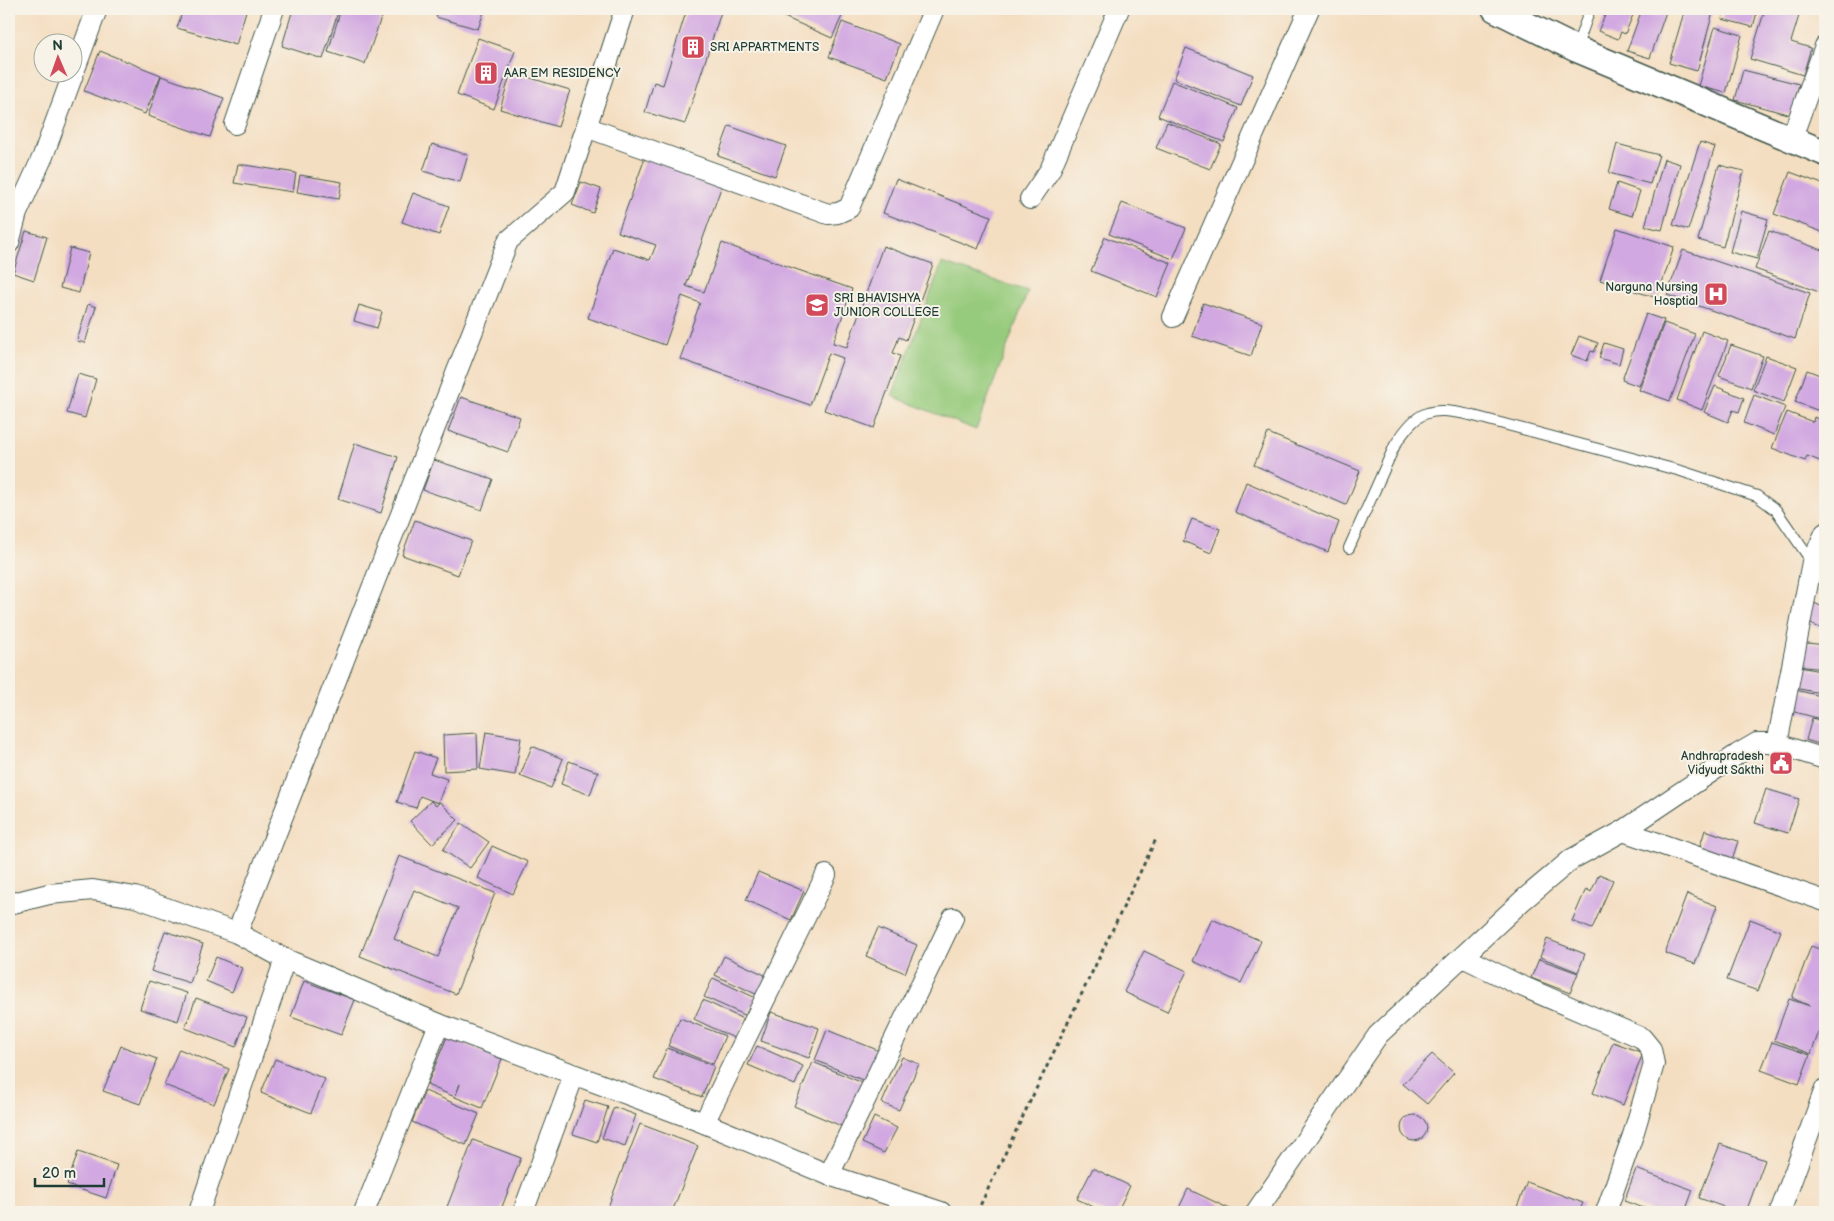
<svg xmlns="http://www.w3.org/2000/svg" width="1834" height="1221" font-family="'Balsamiq Sans',sans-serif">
<rect width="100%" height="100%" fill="#f7f3e8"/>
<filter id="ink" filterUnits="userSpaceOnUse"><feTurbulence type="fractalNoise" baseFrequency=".02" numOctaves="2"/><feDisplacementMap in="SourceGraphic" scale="10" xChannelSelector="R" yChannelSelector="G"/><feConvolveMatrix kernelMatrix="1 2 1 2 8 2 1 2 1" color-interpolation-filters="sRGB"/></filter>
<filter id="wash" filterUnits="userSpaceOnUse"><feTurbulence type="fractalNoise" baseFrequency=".0096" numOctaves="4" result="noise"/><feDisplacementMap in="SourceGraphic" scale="20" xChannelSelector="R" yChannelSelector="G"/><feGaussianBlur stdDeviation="1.12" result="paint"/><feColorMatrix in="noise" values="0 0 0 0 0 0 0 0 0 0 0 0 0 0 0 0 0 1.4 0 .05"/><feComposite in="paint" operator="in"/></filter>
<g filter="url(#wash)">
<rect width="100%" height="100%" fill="#f4dec1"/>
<!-- green -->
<polygon fill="#96ca7b" stroke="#5a8458" points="942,263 1028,291 976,430 892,396"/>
<g id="blocks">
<!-- building -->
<g fill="#d1a8e1" fill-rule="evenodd">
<polygon points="183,9 238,9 246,11 236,45 177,28"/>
<polygon points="293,9 339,9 323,59 282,46"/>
<polygon points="341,9 384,9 365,64 328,52"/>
<polygon points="439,9 485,9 478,29 436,17"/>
<polygon points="687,9 711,9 721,12 685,124 645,112 654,82 663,85"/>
<polygon points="777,9 838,9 844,12 832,38 775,13"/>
<polygon points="1608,9 1618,9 1633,15 1625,34 1621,32 1618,39 1598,31"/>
<polygon points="1642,9 1667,9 1650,58 1627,51"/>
<polygon points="1685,9 1701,9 1713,12 1697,71 1669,63"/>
<polygon points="1725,9 1758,9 1753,27 1722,19"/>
<polygon points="1765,9 1801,9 1791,42 1811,48 1803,75 1750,59"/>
<polygon points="842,22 900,44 887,78 829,57"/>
<polygon points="1715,27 1742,35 1726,93 1698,86"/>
<polygon points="478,38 515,51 494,109 457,95"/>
<polygon points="1186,48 1253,75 1241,106 1174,79"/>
<polygon points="100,51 161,75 145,114 84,91"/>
<polygon points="1743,70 1799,84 1791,115 1735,100"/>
<polygon points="511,72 570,90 558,127 500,109"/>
<polygon points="161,76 224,98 210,137 148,116"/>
<polygon points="1172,81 1238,108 1224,142 1158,116"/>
<polygon points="1825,96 1825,111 1820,110"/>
<polygon points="1167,122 1221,144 1210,169 1156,148"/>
<polygon points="729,126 786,146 775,176 718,156"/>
<polygon points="1700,142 1715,147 1688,230 1673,225"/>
<polygon points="432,144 468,155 460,182 423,171"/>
<polygon points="1617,144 1659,155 1650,184 1609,173"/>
<polygon points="645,158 722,185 686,286 704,292 722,243 852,289 833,343 847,347 883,246 933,264 906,340 899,337 893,353 900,356 874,428 824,410 843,358 829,353 810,405 680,359 700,303 682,296 665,345 588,318 613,248 650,260 656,245 618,232"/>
<polygon points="1664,159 1680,164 1662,230 1645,226"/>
<polygon points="238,164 296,173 293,192 234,183"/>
<polygon points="1719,165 1744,171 1723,247 1698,240"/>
<polygon points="1790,172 1825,185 1825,233 1774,214"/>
<polygon points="300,175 342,182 339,199 297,192"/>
<polygon points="896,179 991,216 978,249 883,213"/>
<polygon points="581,182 601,189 593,213 572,205"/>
<polygon points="1617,183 1640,191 1632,216 1609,209"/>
<polygon points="413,193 449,206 439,235 402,222"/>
<polygon points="1122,203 1186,228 1173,259 1109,234"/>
<polygon points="1741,211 1768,219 1757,259 1730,252"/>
<polygon points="1617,228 1674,247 1657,298 1600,280"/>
<polygon points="26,231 47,237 34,280 13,273"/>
<polygon points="1769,231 1825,251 1825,275 1819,292 1755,269"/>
<polygon points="1105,237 1171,263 1157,297 1091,271"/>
<polygon points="70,248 89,253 79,293 60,288"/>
<polygon points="1683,250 1810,293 1795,339 1667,295"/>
<polygon points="1203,303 1262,323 1251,356 1192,336"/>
<polygon points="88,304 96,307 85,343 77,341"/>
<polygon points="359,305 382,312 377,328 354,321"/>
<polygon points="1646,314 1664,320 1639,386 1622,380"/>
<polygon points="1664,323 1695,334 1670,401 1639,390"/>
<polygon points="1702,331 1728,341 1702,410 1677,400"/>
<polygon points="1579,336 1598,343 1594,352 1591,351 1587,361 1571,355"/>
<polygon points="1604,343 1623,349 1619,364 1599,358"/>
<polygon points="1731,345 1763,356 1751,388 1719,376"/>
<polygon points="1766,356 1797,367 1784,402 1753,390"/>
<polygon points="1807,370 1825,377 1825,413 1795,402"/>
<polygon points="78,374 96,379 85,418 67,413"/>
<polygon points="1715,386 1744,398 1739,412 1733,410 1728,422 1704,412"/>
<polygon points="1754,395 1785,407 1774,435 1744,423"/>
<polygon points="461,397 520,417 508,452 448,431"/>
<polygon points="1787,412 1813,422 1814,417 1825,422 1825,463 1807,456 1805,461 1772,448"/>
<polygon points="1268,433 1360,471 1346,505 1254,465"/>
<polygon points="355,443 398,457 381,513 338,499"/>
<polygon points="434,460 493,479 482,510 423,490"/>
<polygon points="1246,482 1339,522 1328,552 1235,512"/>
<polygon points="1192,519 1220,529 1211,553 1183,541"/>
<polygon points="415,520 471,541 458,575 402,555"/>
<polygon points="1812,602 1825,608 1825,630 1804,621"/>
<polygon points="1799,642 1825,645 1825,669 1796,666"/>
<polygon points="1800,667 1825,672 1825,694 1795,688"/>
<polygon points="1796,690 1825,697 1825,720 1791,711"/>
<polygon points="1812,718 1825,722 1825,746 1806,740"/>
<polygon points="486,732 521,738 515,775 480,769"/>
<polygon points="477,733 478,769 444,771 443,735"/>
<polygon points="532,746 563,759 551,788 520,776"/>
<polygon points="415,751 436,758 430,773 447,779 438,803 420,796 416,808 397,802"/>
<polygon points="569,761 598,772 590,795 561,784"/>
<polygon points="1766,789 1799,799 1788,833 1755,823"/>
<polygon points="431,801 436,806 440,802 458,820 432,844 410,821"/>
<polygon points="461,823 489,842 470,868 443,850"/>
<polygon points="1705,830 1738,841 1731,863 1698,853"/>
<polygon points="492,846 528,862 513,894 478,878"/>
<path d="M399 856 495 893 456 994 360 956ZM414 890 458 908 438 957 394 939Z"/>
<polygon points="758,872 804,891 791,920 746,900"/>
<polygon points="1599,874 1613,880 1592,929 1572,921 1586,889 1591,892"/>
<polygon points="1687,894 1717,906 1695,964 1665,953"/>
<polygon points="1212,919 1261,941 1241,983 1193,961"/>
<polygon points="1750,919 1781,931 1758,991 1727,980"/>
<polygon points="878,928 917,945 905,973 866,956"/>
<polygon points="165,931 203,944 190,983 151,971"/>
<polygon points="1547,939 1585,954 1578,972 1540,957"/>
<polygon points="1811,946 1825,951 1825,1015 1811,1054 1774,1040 1789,999 1810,1006 1792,998"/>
<polygon points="1144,951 1187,971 1167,1012 1124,992"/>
<polygon points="724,956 767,976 758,995 715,975"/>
<polygon points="216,957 242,968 232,992 206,981"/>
<polygon points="1539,959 1578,973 1570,993 1531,978"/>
<polygon points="713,978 756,998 747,1016 704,997"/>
<polygon points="149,981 187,993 178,1021 140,1009"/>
<polygon points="304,981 355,1000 341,1035 291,1017"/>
<polygon points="196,998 247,1017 236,1047 185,1028"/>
<polygon points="703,1000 745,1020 736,1039 694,1019"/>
<polygon points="771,1012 819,1028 809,1058 761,1041"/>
<polygon points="680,1018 725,1036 713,1064 668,1046"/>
<polygon points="827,1030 880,1051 867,1082 815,1060"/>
<polygon points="447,1037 502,1059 482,1108 455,1097 460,1084 455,1097 427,1085"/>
<polygon points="1613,1042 1643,1053 1623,1105 1593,1093"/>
<polygon points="1772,1042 1810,1055 1799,1084 1761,1070"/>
<polygon points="121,1046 157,1059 140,1104 103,1091"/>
<polygon points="757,1046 803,1066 795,1085 748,1065"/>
<polygon points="667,1048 714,1066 702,1097 654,1079"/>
<polygon points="179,1049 229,1069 214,1104 164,1085"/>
<polygon points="1432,1054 1454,1073 1427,1104 1403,1084"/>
<polygon points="902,1057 919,1064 899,1110 882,1103"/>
<polygon points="275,1059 325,1079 311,1113 261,1093"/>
<polygon points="813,1062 865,1084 846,1128 794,1106"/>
<polygon points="425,1091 479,1114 466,1145 412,1122"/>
<polygon points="585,1100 608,1107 597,1142 573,1134"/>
<polygon points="614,1107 636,1115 625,1146 602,1138"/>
<circle cx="1414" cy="1128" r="13"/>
<polygon points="874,1117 897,1128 884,1153 862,1143"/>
<polygon points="640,1124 698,1146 672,1212 606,1212"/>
<polygon points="473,1140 521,1158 500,1212 445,1212"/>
<polygon points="1720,1144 1765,1160 1746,1212 1738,1212 1699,1198"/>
<polygon points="78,1152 117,1165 106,1198 67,1185"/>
<polygon points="1093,1168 1130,1186 1117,1212 1104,1212 1077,1199"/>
<polygon points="1636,1169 1693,1190 1685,1212 1655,1212 1624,1201"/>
<polygon points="1527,1182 1583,1203 1579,1212 1515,1212"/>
<polygon points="1188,1189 1236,1212 1177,1212"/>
</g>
</g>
</g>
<g filter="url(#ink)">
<use href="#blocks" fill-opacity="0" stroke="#3f5549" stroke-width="1"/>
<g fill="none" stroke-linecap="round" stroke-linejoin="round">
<!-- service casing -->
<g stroke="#3f5549" stroke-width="12">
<g id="service">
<polyline points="1576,49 1590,9"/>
<path d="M1349 548 1395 445C1418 410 1429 406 1470 415L1681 471 1757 496 1776 510 1812 562"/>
</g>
</g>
<!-- minor casing -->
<g stroke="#3f5549" stroke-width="22">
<g id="minor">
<polyline points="235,124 274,9"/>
<polyline points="586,127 828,214 838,213 849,208 934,9"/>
<polyline points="1791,140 1825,46"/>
<polyline points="1030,199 1050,170 1119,9"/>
<polyline points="9,243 17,213 43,156 97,9"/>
<polyline points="1173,317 1309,9"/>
<polyline points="1777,744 1812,562 1825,533"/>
<polyline points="1623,831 1825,901"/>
<polyline points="9,904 49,894 93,890 135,897 237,933 285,959 439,1024 704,1123 829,1175 941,1212"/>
<polyline points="237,933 508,241 565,192 624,12"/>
<polyline points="1463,957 1517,984 1642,1038 1651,1049 1654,1064 1633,1135 1606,1212"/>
<polyline points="704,1123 826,875"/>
<polyline points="829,1175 953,918"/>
<polyline points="199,1212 285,959"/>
<polyline points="364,1212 439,1024"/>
<polyline points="523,1212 574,1075"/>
<polyline points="1256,1212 1378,1035 1523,900 1572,859 1623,831 1738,754 1757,743 1769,743 1777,744 1825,759"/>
<polyline points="1780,1212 1825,1089"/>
</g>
</g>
<!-- tertiary casing -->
<g stroke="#3f5549" stroke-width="28">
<polyline id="tertiary" points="1495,9 1576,49 1825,153"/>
</g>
<!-- path -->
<polyline stroke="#3f5549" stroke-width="3" stroke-dasharray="4 4" stroke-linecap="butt" points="977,1212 1157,837"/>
<!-- service -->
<use href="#service" stroke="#fff" stroke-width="10"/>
<!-- minor -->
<use href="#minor" stroke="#fff" stroke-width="20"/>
<!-- tertiary -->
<use href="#tertiary" stroke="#fff" stroke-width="25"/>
</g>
</g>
<!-- icons -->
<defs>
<g id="building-square" transform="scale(1.25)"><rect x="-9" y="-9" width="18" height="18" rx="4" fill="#d1495b" stroke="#f7f3e8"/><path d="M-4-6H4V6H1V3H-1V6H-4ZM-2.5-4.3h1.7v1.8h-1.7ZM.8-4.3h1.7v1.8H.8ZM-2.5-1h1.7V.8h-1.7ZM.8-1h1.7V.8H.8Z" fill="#fff"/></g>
<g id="hospital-square" transform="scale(1.25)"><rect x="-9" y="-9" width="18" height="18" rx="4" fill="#d1495b" stroke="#f7f3e8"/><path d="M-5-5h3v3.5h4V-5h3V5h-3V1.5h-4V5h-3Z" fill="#fff"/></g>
<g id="university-square" transform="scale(1.25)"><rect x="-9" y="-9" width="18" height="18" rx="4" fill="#d1495b" stroke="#f7f3e8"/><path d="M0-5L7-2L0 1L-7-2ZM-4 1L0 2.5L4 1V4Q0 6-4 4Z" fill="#fff"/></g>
<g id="civic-square" transform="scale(1.25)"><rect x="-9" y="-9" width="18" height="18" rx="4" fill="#d1495b" stroke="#f7f3e8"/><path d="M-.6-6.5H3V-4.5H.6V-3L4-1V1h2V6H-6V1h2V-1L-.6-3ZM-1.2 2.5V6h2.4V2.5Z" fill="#fff"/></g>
</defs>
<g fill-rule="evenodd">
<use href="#building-square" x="693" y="47"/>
<use href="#building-square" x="486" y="73"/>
<use href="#hospital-square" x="1716" y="294"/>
<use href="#university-square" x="817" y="305"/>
<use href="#civic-square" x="1781" y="763"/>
</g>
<g text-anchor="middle" stroke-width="4" stroke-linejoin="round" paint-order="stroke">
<!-- poi labels -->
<g font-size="12" fill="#1f3d34" stroke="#f7f3e8" text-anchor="start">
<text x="710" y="51">SRI APPARTMENTS</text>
<text x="504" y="77">AAR EM RESIDENCY</text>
<text x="1698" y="291" text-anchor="end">Narguna Nursing<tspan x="1698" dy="14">Hosptial</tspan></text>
<text x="834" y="302">SRI BHAVISHYA<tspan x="834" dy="14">JUNIOR COLLEGE</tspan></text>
<text x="1764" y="760" text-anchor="end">Andhrapradesh<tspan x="1764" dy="14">Vidyudt Sakthi</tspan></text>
</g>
</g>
<!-- margin -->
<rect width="1834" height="1221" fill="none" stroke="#f7f3e8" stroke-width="30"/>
<!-- north arrow -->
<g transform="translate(58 58) rotate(358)"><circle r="24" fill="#f7f3e8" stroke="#a1aaa0"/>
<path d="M0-4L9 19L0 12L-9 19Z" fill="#d1495b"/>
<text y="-8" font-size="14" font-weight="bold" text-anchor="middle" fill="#1f3d34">N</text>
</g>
<!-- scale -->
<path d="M35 1178v8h69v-8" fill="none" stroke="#1f3d34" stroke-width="2.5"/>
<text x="42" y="1178" font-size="15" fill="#1f3d34" stroke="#f7f3e8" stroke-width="4" paint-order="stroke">20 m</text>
</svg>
